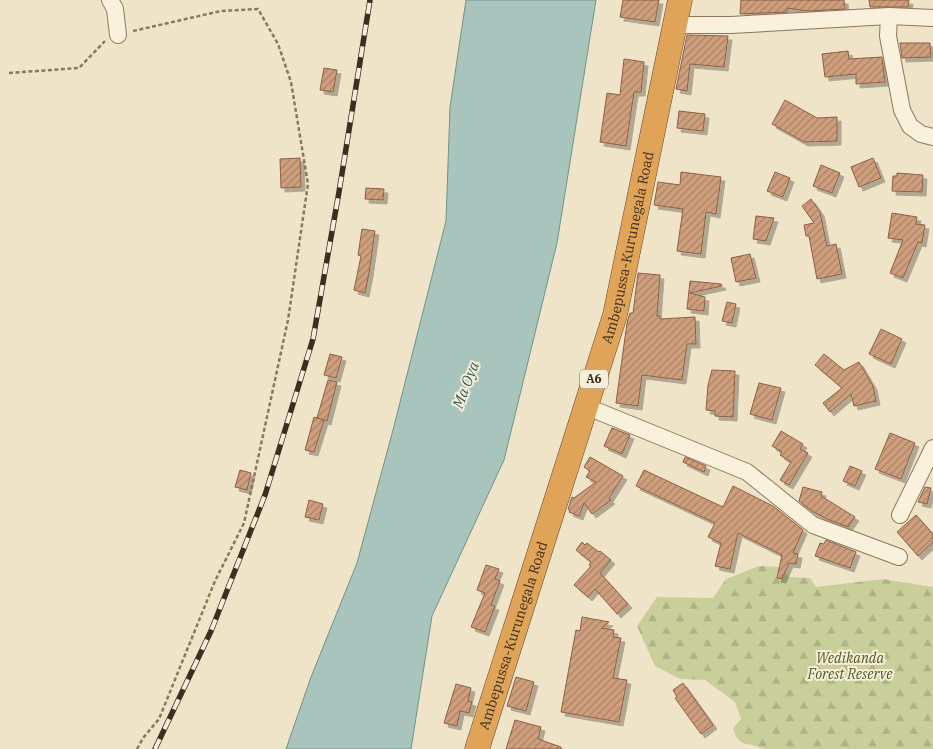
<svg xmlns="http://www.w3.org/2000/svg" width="933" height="749" font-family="'IBM Plex Serif',serif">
<defs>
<pattern id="forest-firs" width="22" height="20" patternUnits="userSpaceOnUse" patternTransform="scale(1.25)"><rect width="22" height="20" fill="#c9cf9b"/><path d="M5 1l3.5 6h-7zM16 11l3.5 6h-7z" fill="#aeb285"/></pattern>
<pattern id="building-hatch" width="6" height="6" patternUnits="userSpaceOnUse" patternTransform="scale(1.25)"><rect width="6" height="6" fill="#cf9f7d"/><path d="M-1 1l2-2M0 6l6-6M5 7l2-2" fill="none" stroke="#a98266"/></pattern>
<filter id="shadow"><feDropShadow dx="4" dy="4" stdDeviation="0" flood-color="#0004"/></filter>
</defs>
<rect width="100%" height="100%" fill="#f0e4c8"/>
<!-- forest -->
<path fill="url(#forest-firs)" d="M759 566 779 567 789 577 810 578 816 587 883 579 933 587V749H763C749 741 738 749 733 728L741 719 735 702 705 680 680 679 655 666 637 626 657 597 713 598 726 579Z"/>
<!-- water -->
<polygon fill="#a9c4bc" stroke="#6f938a" points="466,0 596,0 557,243 504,460 432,616 411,749 286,749 311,677 357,563 393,430 446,221 450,107"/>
<!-- building -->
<g fill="url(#building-hatch)" stroke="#8d5f41" filter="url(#shadow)">
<polygon points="623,0 659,0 655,22 620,17"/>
<polygon points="741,0 844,0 845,9 807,11 787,8 787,12 740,14"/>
<polygon points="869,0 909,0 908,7 870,7"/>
<polygon points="687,35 728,36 724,67 690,64 687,91 676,89"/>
<polygon points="900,43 930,43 931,57 902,58"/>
<polygon points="848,51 849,59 882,57 885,82 856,84 856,74 825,77 822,54"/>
<polygon points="624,59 644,62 641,92 634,92 626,146 600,142 607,93 620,95"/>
<polygon points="324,68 337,70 333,92 320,90"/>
<polygon points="785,100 817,118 837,117 837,141 804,142 772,124"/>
<polygon points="679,111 705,114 703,131 677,128"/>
<polygon points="300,158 301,187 281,188 280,159"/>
<polygon points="873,158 881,178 859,187 851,167"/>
<polygon points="821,165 840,173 832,193 813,186"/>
<polygon points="681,172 721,177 716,214 706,212 701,254 677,251 683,209 654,205 658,182 680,185"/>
<polygon points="775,172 790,178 783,197 767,191"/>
<polygon points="897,173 923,175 922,192 892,191 893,176 897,176"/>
<polygon points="366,188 384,189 383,200 365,199"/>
<polygon points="811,199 820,212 827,246 836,244 842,274 817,279 809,236 806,236 804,225 814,223 802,206"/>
<polygon points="892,213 917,217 916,224 925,225 922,243 918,242 903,278 890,273 903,240 888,238"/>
<polygon points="756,216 774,218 766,241 753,239"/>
<polygon points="362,229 375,231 369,273 365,293 354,290 361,256 358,255"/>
<polygon points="750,254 756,278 736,282 731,258"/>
<polygon points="638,273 660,275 657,316 660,316 660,319 695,317 696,344 687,344 682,380 642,375 638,406 616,403 627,323 630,313 633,313"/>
<polygon points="690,281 721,284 722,286 690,293 705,297 704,311 687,309"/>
<polygon points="727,302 736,304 732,323 722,321"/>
<polygon points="881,329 902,339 891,364 869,354"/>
<polygon points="330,354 342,357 336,378 324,375"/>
<polygon points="824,354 844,370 859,362 873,386 876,401 854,406 851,394 830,412 823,403 842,388 815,365"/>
<polygon points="712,370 735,371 733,417 715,416 715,411 706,410 708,385"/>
<polygon points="328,380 337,382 327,421 317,418"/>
<polygon points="759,383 781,388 772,420 750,414"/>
<polygon points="314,417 324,420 314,452 305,450"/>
<polygon points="612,428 630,435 622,454 604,446"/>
<polygon points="781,431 803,444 800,449 808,453 789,485 780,480 791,462 780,455 782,452 772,446"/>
<polygon points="890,433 915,443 901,479 875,469"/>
<polygon points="590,457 623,476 609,498 611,500 592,514 584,503 579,516 569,512 570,510 568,509 572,497 574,498 596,482 586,477 590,471 584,467"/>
<polygon points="685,457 706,466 704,472 683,462"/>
<polygon points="850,466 862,471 855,486 843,481"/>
<polygon points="240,470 251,473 247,490 235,487"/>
<polygon points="644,470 723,507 733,486 773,506 803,530 793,553 798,554 796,564 789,563 782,579 777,578 782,555 738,533 730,569 715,566 721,543 708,537 715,523 636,486"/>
<polygon points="803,487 822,492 821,496 855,517 848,527 827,519 812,511 799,501"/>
<polygon points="925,487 931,488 927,504 918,502"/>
<polygon points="309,500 323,504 319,520 305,517"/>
<polygon points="916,515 933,534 933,542 918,556 897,532"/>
<polygon points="826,540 856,552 850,568 815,556 820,543 824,544"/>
<polygon points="582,542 585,545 587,543 599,552 600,551 611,560 600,573 628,604 617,614 595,589 588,597 574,585 591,566 589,565 591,562 576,550"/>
<polygon points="486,565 499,569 495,579 500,581 491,605 495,606 485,632 471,627 485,593 477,590"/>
<polygon points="582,617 609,622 602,628 614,630 613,637 621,638 613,678 627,680 619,722 561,712 576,630 580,631"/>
<polygon points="516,677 534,682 526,711 507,706"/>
<polygon points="683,683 713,725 701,734 675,698 677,697 673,690"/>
<polygon points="456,684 471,688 468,701 472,702 469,713 460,711 457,726 444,723"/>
<polygon points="515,720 541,727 538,739 561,747 561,749 506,749"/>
</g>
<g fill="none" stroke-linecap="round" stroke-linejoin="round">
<!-- minor casing -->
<g stroke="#8d765c" stroke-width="18">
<g id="minor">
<polyline points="110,0 115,9 118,35"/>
<polyline points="889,16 888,36 902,110 910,126 921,134 933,137"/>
<polyline points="675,25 731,25 889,16 933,18"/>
<polyline points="585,406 747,472 813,525 899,557"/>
<polyline points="900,515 933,448"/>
</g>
</g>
<!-- highway casing -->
<g stroke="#5b4430" stroke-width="25">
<g id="highway">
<path id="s1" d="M477 749 615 315 680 0"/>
</g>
</g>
<!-- path -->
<g stroke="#8d765c" stroke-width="2.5" stroke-dasharray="4 2.5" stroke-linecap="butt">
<polyline points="133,31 221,11 258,9 278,44 291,82 308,184 288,320 244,523 215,581 159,719 143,738 137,749"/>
<polyline points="9,73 79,68 105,41"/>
</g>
<!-- minor -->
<use href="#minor" stroke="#faf1dc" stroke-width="16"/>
<!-- highway -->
<use href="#highway" stroke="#e0a458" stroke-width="24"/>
<!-- rail casing -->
<g stroke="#3d2e20" stroke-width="5.5">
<polyline id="rail" points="155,749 211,631 265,495 313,339 339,192 370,0"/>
</g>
<!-- rail -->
<use href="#rail" stroke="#f7eed8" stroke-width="4" stroke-dasharray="11" stroke-linecap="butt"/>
</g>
<g text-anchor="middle" stroke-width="4" stroke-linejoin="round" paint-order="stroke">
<!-- shield labels -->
<rect fill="#f7eed8" stroke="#756857" stroke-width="1" x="580" y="369.5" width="28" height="19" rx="4"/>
<g font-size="12" font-weight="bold" fill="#3d2e20">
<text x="594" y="383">A6</text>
</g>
<!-- street labels -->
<g font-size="14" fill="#3d2e20" stroke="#f7eed8">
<text dy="5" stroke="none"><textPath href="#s1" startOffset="524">Ambepussa-Kurunegala Road</textPath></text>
<text dy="5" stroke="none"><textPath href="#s1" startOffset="119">Ambepussa-Kurunegala Road</textPath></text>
</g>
<!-- park labels -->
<g font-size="14" font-style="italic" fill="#4d5a26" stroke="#f7eed8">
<text x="850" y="663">Wedikanda<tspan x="850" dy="16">Forest Reserve</tspan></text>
</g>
<!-- water labels -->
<g font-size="15" font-style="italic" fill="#2f5d5a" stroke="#f7eed8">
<text transform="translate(466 385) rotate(-69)" y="5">Ma Oya</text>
</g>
</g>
</svg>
